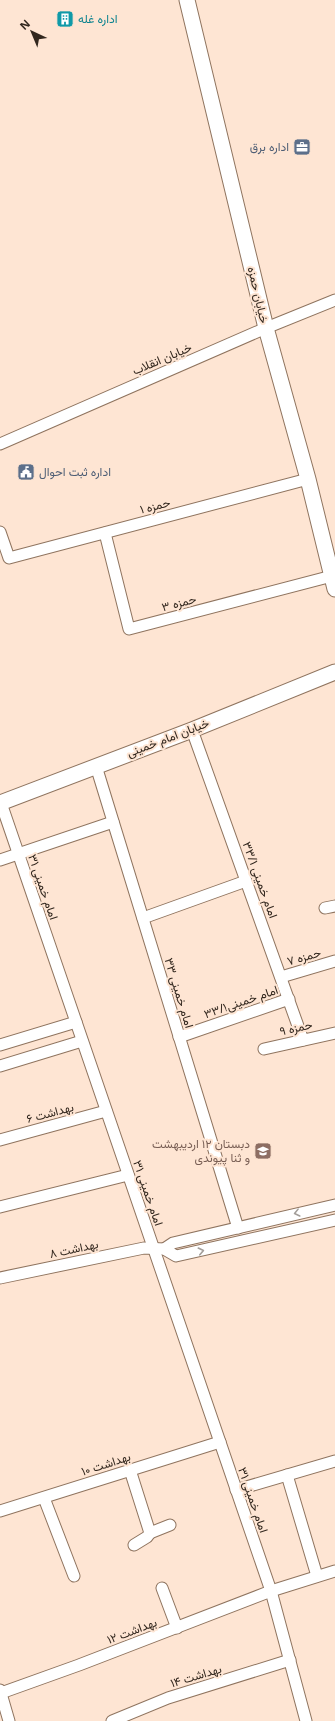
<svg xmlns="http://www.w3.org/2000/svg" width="335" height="1721" font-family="'Noto Sans',Vazirmatn,sans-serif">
<rect width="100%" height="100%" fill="#fee5d3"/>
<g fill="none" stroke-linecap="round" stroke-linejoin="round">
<!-- minor casing -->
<g stroke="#8f745f" stroke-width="13">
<g id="minor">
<polyline points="0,444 266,328 335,300"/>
<polyline points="0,532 9,558 308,479"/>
<polyline points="105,533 129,629 332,576"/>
<polyline points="192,730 303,1040"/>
<polyline points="96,766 238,1228"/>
<polyline points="1,803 271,1591 306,1721"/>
<polyline points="0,860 113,822"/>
<polyline points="325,908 335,906"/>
<polyline points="143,918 246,881"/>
<polyline points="281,977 335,961"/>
<polyline points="179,1037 289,999"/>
<polyline points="0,1045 76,1022"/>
<polyline points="264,1049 335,1033"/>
<polyline points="0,1066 82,1041"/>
<polyline points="0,1140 106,1111"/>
<polyline points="0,1207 128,1175"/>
<polyline points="164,1249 173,1243 335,1205"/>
<polyline points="0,1278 144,1248 164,1249 176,1256 335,1220"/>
<polyline points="130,1470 150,1533 147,1537 134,1545"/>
<polyline points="287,1475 317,1576"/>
<polyline points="236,1490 335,1461"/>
<polyline points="44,1498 74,1576"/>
<polyline points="0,1511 220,1442"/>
<polyline points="150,1533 170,1525"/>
<polyline points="162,1588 177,1628"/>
<polyline points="0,1690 9,1721"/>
<polyline points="1,1693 79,1665 271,1591 335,1571"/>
<polyline points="112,1721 168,1698 290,1660"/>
</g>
</g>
<!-- major casing -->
<g stroke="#8f745f" stroke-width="17">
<g id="major">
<polyline points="187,0 266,328 308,479 335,589"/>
<polyline points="0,803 192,730 335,672"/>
</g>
</g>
<!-- minor -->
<use href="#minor" stroke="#fff" stroke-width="11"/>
<!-- major -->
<use href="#major" stroke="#fff" stroke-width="15"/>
</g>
<!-- one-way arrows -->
<defs><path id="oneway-chevron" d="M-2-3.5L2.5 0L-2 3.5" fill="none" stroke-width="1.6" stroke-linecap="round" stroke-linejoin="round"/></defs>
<g stroke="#a39e9a">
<use href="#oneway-chevron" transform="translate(297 1213) rotate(166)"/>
<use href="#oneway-chevron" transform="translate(201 1251) rotate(-13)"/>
</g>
<!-- icons -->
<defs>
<g id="building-square" transform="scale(0.9)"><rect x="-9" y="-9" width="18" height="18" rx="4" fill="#0f9aa8" stroke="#fee5d3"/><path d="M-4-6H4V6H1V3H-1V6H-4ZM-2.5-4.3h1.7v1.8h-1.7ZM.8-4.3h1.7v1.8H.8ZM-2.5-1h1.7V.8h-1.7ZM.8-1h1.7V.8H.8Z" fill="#fff"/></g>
<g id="office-square" transform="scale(0.9)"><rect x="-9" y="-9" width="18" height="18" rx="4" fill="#5c6f8a" stroke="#fee5d3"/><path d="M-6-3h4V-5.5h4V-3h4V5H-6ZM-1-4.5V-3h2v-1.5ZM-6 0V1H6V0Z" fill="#fff"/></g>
<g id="civic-square" transform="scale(0.9)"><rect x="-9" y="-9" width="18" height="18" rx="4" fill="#5c6f8a" stroke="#fee5d3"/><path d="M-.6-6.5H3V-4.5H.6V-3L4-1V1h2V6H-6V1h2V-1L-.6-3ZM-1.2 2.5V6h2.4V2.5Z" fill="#fff"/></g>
<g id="school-square" transform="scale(0.9)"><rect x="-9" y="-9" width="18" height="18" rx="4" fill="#8d6e63" stroke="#fee5d3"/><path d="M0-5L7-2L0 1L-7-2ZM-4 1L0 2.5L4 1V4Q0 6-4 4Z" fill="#fff"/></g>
</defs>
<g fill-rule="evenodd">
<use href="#building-square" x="65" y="19"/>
<use href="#office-square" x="302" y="147"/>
<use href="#civic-square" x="26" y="472"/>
<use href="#school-square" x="263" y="1151"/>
</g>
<g text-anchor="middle" stroke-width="4" stroke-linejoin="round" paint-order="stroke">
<!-- culture labels -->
<g font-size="12" fill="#0d838f" stroke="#fee5d3" text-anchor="start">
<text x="78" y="23">اداره غله</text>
</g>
<!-- service labels -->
<g font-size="12" fill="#4e5e75" stroke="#fee5d3" text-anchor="end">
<text x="289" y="151">اداره برق</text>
<text x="39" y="476" text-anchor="start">اداره ثبت احوال</text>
</g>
<!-- street labels -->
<g font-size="12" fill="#32271e" stroke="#fee5d3">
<text transform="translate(258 295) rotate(77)" y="4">خیابان حمزه</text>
<text transform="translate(162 359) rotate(-23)" y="4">خیابان انقلاب</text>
<text transform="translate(155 506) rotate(-15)" y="4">حمزه ۱</text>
<text transform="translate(179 603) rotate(-15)" y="4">حمزه ۳</text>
<text transform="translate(168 738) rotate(-21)" y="4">خیابان امام خمینی</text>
<text transform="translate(260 880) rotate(70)" y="4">امام خمینی ۳۳/۱</text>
<text transform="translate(43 887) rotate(71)" y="4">امام خمینی ۳۱</text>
<text transform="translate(304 957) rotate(-16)" y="4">حمزه ۷</text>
<text transform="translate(179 993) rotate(73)" y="4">امام خمینی ۳۳</text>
<text transform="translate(241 1002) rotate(-19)" y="4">امام خمینی۳۳/۱</text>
<text transform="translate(296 1028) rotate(-13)" y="4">حمزه ۹</text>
<text transform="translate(50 1113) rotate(-15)" y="4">بهداشت ۶</text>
<text transform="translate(148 1193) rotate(71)" y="4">امام خمینی ۳۱</text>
<text transform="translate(74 1249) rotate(-12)" y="4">بهداشت ۸</text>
<text transform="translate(106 1464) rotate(-18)" y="4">بهداشت ۱۰</text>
<text transform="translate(253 1500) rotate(71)" y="4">امام خمینی ۳۱</text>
<text transform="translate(132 1631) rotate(-21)" y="4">بهداشت ۱۲</text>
<text transform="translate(196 1676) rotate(-17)" y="4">بهداشت ۱۴</text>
</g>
<!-- education labels -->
<g font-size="12" fill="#785e54" stroke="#fee5d3" text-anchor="end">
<text x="250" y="1148">دبستان ۱۲ اردیبهشت<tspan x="250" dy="14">و ثنا پیوندی</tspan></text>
</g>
</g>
<!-- north arrow -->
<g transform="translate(32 32) rotate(316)" stroke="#fee5d3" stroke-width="3" paint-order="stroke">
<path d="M0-3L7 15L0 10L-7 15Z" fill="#32271e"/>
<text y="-6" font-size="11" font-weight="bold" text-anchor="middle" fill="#32271e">N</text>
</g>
</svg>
